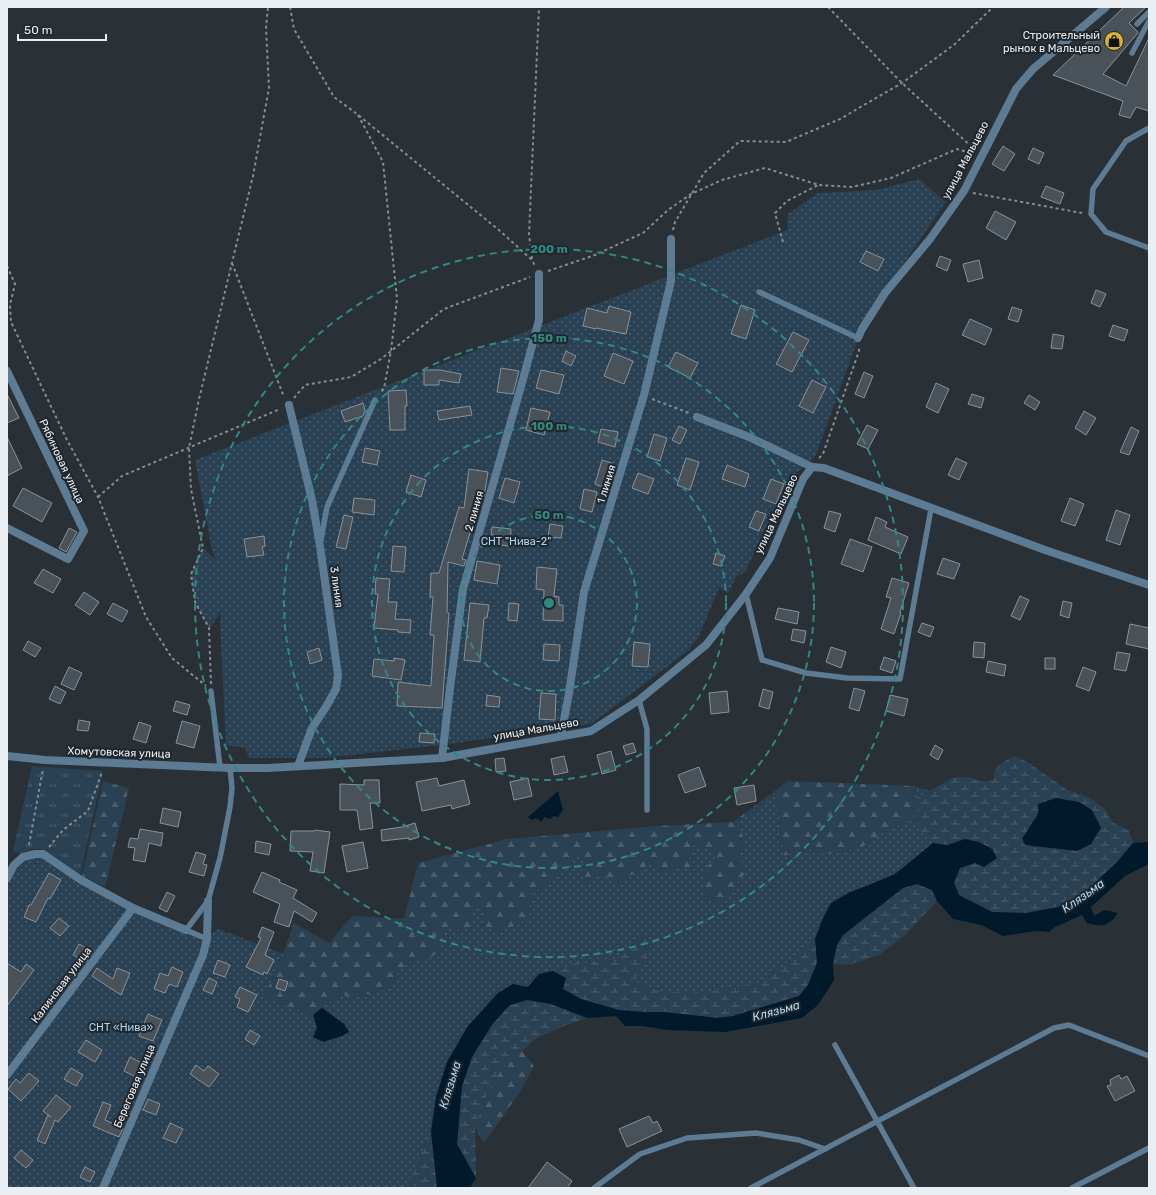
<svg xmlns="http://www.w3.org/2000/svg" width="1156" height="1195" font-family="Rubik,sans-serif">
<defs>
<pattern id="grass-dots" width="8" height="8" patternUnits="userSpaceOnUse"><rect width="8" height="8" fill="#2a4153"/><path d="M2 2h.1M6 6h.1" fill="none" stroke="#495d6c" stroke-width="1.8" stroke-linecap="round"/></pattern>
<pattern id="forest-firs" width="22" height="20" patternUnits="userSpaceOnUse"><rect width="22" height="20" fill="#2a4153"/><path d="M5 1l3.5 6h-7zM16 11l3.5 6h-7z" fill="#495d6c"/></pattern>
<pattern id="wetland-marsh" width="20" height="14" patternUnits="userSpaceOnUse"><rect width="20" height="14" fill="#2a4153"/><path d="M1 5h8M5 5V1M11 12h8M15 12V8" fill="none" stroke="#495d6c"/></pattern>
<pattern id="park-tufts" width="24" height="20" patternUnits="userSpaceOnUse"><rect width="24" height="20" fill="#2a4153"/><path d="M3 7l-1-3M5 7V3M7 7l1-3M15 17l-1-3M17 17v-4M19 17l1-3" fill="none" stroke="#495d6c"/></pattern>
</defs>
<rect width="100%" height="100%" fill="#293137"/>
<!-- grass -->
<g fill="url(#grass-dots)">
<polygon points="919,179 946,202 852,338 857,342 815,457 792,477 745,572 736,577 728,593 719,588 699,636 689,650 591,724 449,744 325,758 249,758 245,748 226,745 220,622 221,613 209,628 195,602 191,574 203,548 216,560 212,550 195,460 787,230 788,214 818,193 877,190"/>
<path d="M1015 756 1029 763 1067 790 1088 797 1104 808 1112 822 1129 831 1133 843 895 874 869 885 848 893 817 963 755 1010 539 974 528 987 498 993 468 1026 447 1062 436 1097 437 1188H7V878L14 865 35 854 81 880 206 939 218 929 283 954 264 997 271 1000 313 1015 317 1028 344 1024 322 1008 342 993 351 999 392 987 398 971 417 957 427 959 440 952 441 941 445 930 452 927H469L474 907 479 905 486 911 529 917 531 895 562 873 579 855 587 859 581 872 602 875 637 871 692 844 709 848 717 856H739L744 840 737 824 749 815 769 796 777 797 783 856 808 849 828 855 862 847 887 830 915 819 918 805 914 786 930 791 952 778 966 777 985 782 994 779C994 764 1003 763 1015 756Z"/>
</g>
<!-- forest -->
<g fill="url(#forest-firs)">
<polygon points="103,781 129,788 105,887 82,876"/>
<polygon points="788,781 914,786 918,805 915,819 887,830 862,847 827,855 808,849 783,856 777,797 769,796 749,815 738,824 744,840 739,856 746,872 721,903 706,900 702,872 717,856 709,848 692,844 689,867 663,872 653,863 637,871 618,884 602,875 584,884 581,872 587,859 579,855 562,873 531,895 529,917 519,924 495,932 482,925 486,911 479,905 474,907 469,927 462,932 452,927 445,930 441,941 440,952 427,959 417,957 398,971 392,987 351,999 341,993 313,1015 271,1000 264,997 283,954 294,923 329,943 352,916 404,919 418,863 507,839 657,826 733,822"/>
<polygon points="522,1051 534,1066 520,1092 484,1143 475,1127 488,1091 501,1070"/>
</g>
<!-- wetland -->
<g fill="url(#wetland-marsh)" fill-rule="evenodd">
<path d="M1015 756 1029 763 1067 790 1088 797 1104 808 1112 822 1129 831 1133 843 1117 862 1083 894 1058 907 1026 913 992 912 959 895 954 883 960 868 975 863 997 858 992 849 965 839 947 845 933 843 922 834 915 819 918 805 930 791 952 778 966 777 985 782 994 779C994 764 1003 763 1015 756ZM1079 802 1092 810 1101 828 1053 848 1025 845 1022 838 1028 833 1031 825 1037 817 1039 811Z"/>
<polygon points="917,884 932,890 937,901 903,937 879,955 849,965 833,963 837,945 843,935 903,888"/>
<polygon points="644,937 651,944 635,981 650,990 689,993 727,989 757,983 792,960 815,939 817,963 808,985 799,996 733,1016 718,1018 664,1012 643,1012 619,1010 581,999 562,989 566,978 553,971 575,963 595,963 616,958 636,938"/>
<polygon points="527,1000 551,1004 587,1018 564,1026 537,1038 501,1070 488,1091 475,1127 476,1178 457,1144 462,1086 472,1057 493,1024 510,1005"/>
<polygon points="431,1131 437,1188 404,1188 409,1181"/>
</g>
<!-- park -->
<polygon fill="url(#park-tufts)" points="32,766 103,771 80,876 41,849 32,849 21,853 13,851"/>
<!-- water -->
<g fill="#001a2c">
<polygon points="558,791 563,810 558,817 554,816 550,819 544,817 542,822 536,818 532,820 528,817"/>
<path d="M1056 798 1079 802 1092 810 1101 828 1091 844 1077 851 1025 845 1022 838C1027 833 1027 830 1031 825 1037 815 1039 817 1038 804Z"/>
<path d="M965 839 979 842 992 849 997 858 984 867 975 863 960 868 954 883 959 895 992 912 1026 913 1058 907 1083 894 1117 862 1133 843 1149 842V864L1125 876 1091 907 1094 916 1104 910 1118 913C1108 927 1102 927 1087 923L1082 915 1055 927 1049 932 1036 931 1003 936 981 925 953 919 937 901 932 890 917 884 903 888 843 935 837 945 833 963 834 980 818 1005 802 1018 725 1032 668 1030 642 1026H625L616 1016 587 1018 551 1004 527 1000 510 1005 493 1023 472 1057 462 1086 457 1144 476 1178 470 1188H437L431 1131 436 1097 447 1062 468 1026 498 993 513 984 528 987 539 974 553 971 566 978 563 989 581 999 619 1010 643 1012H664L718 1018 733 1016 799 996 808 985 817 963 815 939 823 918 831 903 848 893 869 885 895 874 933 843 947 845Z"/>
<polygon points="322,1008 344,1024 349,1032 342,1036 323,1042 313,1037 317,1028 313,1015"/>
</g>
<!-- building -->
<g fill="#495259" stroke="#89929a">
<polygon points="1124,7 1146,7 1129,23 1138,32 1137,34 1103,74 1126,86 1149,38 1149,111 1136,107 1130,118 1119,115 1123,101 1053,75"/>
<polygon points="1003,146 1015,154 1004,171 992,164"/>
<polygon points="1033,148 1044,153 1039,164 1028,159"/>
<polygon points="1046,186 1064,193 1060,204 1041,197"/>
<polygon points="995,211 1016,222 1006,240 986,228"/>
<polygon points="866,251 884,259 878,271 860,262"/>
<polygon points="940,256 951,260 947,271 936,266"/>
<polygon points="979,260 983,278 968,282 963,264"/>
<polygon points="1096,290 1106,294 1100,307 1091,303"/>
<polygon points="741,305 755,310 746,339 731,334"/>
<polygon points="609,306 631,312 626,334 596,328 596,329 583,326 587,308 607,313"/>
<polygon points="1012,307 1022,310 1018,322 1008,319"/>
<polygon points="970,319 992,329 985,345 962,335"/>
<polygon points="1113,325 1128,330 1124,341 1109,336"/>
<polygon points="793,332 809,340 792,372 776,364"/>
<polygon points="1053,334 1064,336 1062,349 1051,348"/>
<polygon points="566,351 576,356 571,366 562,361"/>
<polygon points="676,352 698,363 690,378 668,367"/>
<polygon points="613,353 633,361 624,384 604,376"/>
<polygon points="501,368 519,371 513,394 497,392"/>
<polygon points="424,370 440,370 461,374 459,383 439,380 439,385 424,385"/>
<polygon points="541,370 564,375 559,394 536,388"/>
<polygon points="864,372 873,376 864,398 855,394"/>
<polygon points="812,380 826,387 813,413 799,406"/>
<polygon points="936,383 949,389 938,413 926,407"/>
<polygon points="406,390 407,406 405,406 405,430 390,430 388,391"/>
<polygon points="7,394 19,418 7,423"/>
<polygon points="972,394 984,398 981,408 968,404"/>
<polygon points="1029,395 1040,402 1035,410 1024,403"/>
<polygon points="363,403 365,411 363,416 345,422 341,411"/>
<polygon points="470,406 472,415 439,420 437,411"/>
<polygon points="531,408 550,412 544,435 526,430"/>
<polygon points="1084,411 1096,418 1086,435 1075,428"/>
<polygon points="867,425 878,430 868,449 857,444"/>
<polygon points="679,426 687,430 680,444 672,440"/>
<polygon points="1131,427 1139,431 1129,455 1120,452"/>
<polygon points="601,429 618,432 615,447 598,442"/>
<polygon points="654,434 667,438 660,461 647,457"/>
<polygon points="7,437 22,468 7,476"/>
<polygon points="365,448 380,451 377,465 362,462"/>
<polygon points="686,458 699,462 690,490 677,485"/>
<polygon points="956,458 967,463 959,480 948,475"/>
<polygon points="602,460 612,463 606,488 595,484"/>
<polygon points="727,465 749,474 745,487 722,479"/>
<polygon points="469,469 488,472 484,497 481,497 462,559 466,560 464,566 448,562 447,612 449,613 442,708 397,706 398,682 431,686 434,635 430,635 433,597 430,597 431,573 439,573 459,507 464,508"/>
<polygon points="638,473 654,479 648,494 632,488"/>
<polygon points="411,475 426,480 421,497 406,492"/>
<polygon points="505,478 520,482 514,503 499,498"/>
<polygon points="771,479 784,484 776,504 763,499"/>
<polygon points="23,488 52,503 42,522 13,506"/>
<polygon points="584,489 597,492 592,512 580,509"/>
<polygon points="354,498 375,500 374,515 352,512"/>
<polygon points="1070,498 1084,504 1075,526 1061,521"/>
<polygon points="1116,510 1130,515 1120,545 1106,540"/>
<polygon points="756,511 766,514 759,531 749,527"/>
<polygon points="829,511 841,514 835,532 824,528"/>
<polygon points="344,515 353,517 346,549 336,547"/>
<polygon points="876,517 887,522 885,527 908,537 901,554 868,540"/>
<polygon points="550,524 563,526 561,538 548,537"/>
<polygon points="492,527 511,529 510,546 490,544"/>
<polygon points="69,528 77,532 66,552 59,548"/>
<polygon points="264,536 265,546 262,547 264,555 247,557 244,539"/>
<polygon points="850,539 872,547 863,572 841,564"/>
<polygon points="393,546 406,547 404,572 391,571"/>
<polygon points="716,553 725,556 721,566 713,564"/>
<polygon points="943,558 960,564 954,579 937,574"/>
<polygon points="477,561 500,565 497,584 474,580"/>
<polygon points="537,567 557,569 554,596 559,597 559,605 563,605 563,621 543,620 544,590 536,589"/>
<polygon points="43,569 61,579 53,593 34,583"/>
<polygon points="376,578 390,579 388,602 397,602 395,619 411,620 410,633 398,632 398,630 374,628 378,594 375,594"/>
<polygon points="892,578 909,583 900,612 901,613 894,634 881,629 891,598 886,597"/>
<polygon points="84,592 99,602 90,615 75,605"/>
<polygon points="1020,596 1029,600 1020,620 1011,616"/>
<polygon points="1063,601 1072,603 1069,618 1060,615"/>
<polygon points="113,603 128,611 122,622 107,614"/>
<polygon points="470,603 489,605 487,618 484,618 480,662 464,660"/>
<polygon points="509,603 519,604 517,621 508,620"/>
<polygon points="778,608 799,612 797,624 775,619"/>
<polygon points="922,623 934,627 930,637 918,632"/>
<polygon points="1130,624 1149,628 1149,649 1126,644"/>
<polygon points="793,629 806,631 804,643 791,640"/>
<polygon points="28,641 41,648 35,657 23,650"/>
<polygon points="634,642 650,644 648,667 632,666"/>
<polygon points="974,642 985,643 984,658 973,657"/>
<polygon points="544,644 560,645 559,661 543,660"/>
<polygon points="831,647 846,652 841,668 826,662"/>
<polygon points="319,648 322,660 310,664 307,652"/>
<polygon points="1117,652 1130,654 1126,671 1114,669"/>
<polygon points="884,657 896,661 892,673 880,669"/>
<polygon points="394,658 405,660 401,680 372,676 374,659 394,661"/>
<rect x="1045" y="658" width="10" height="11"/>
<polygon points="988,661 1006,665 1004,676 986,672"/>
<polygon points="69,667 82,673 74,690 61,684"/>
<polygon points="1083,667 1096,672 1089,691 1076,686"/>
<polygon points="55,686 66,692 60,704 49,699"/>
<polygon points="854,688 865,691 859,711 849,708"/>
<polygon points="763,689 773,692 769,709 759,706"/>
<polygon points="727,691 729,712 711,714 709,693"/>
<polygon points="541,693 556,694 555,720 539,719"/>
<polygon points="487,695 500,697 499,707 486,706"/>
<polygon points="890,695 908,699 904,716 886,711"/>
<polygon points="176,701 190,705 187,715 173,711"/>
<polygon points="79,720 90,722 88,731 77,730"/>
<polygon points="182,721 200,726 194,748 176,743"/>
<polygon points="139,722 151,726 146,743 133,739"/>
<polygon points="420,733 435,734 434,743 419,742"/>
<polygon points="633,743 636,752 626,755 623,746"/>
<polygon points="935,745 943,750 938,760 930,755"/>
<polygon points="611,751 616,770 602,774 597,755"/>
<polygon points="564,756 568,772 554,775 551,759"/>
<polygon points="504,758 506,771 496,772 495,759"/>
<polygon points="699,767 706,786 685,793 678,775"/>
<polygon points="437,778 439,786 464,780 470,804 452,809 451,805 422,811 416,782"/>
<polygon points="528,778 532,796 514,800 510,782"/>
<polygon points="364,780 379,780 380,803 370,803 373,828 360,830 357,810 340,810 340,784 364,785"/>
<polygon points="754,785 756,801 737,805 734,788"/>
<polygon points="163,808 181,812 178,827 160,823"/>
<polygon points="415,823 419,837 409,840 409,838 382,841 381,830 402,827"/>
<polygon points="140,829 163,833 161,846 149,843 145,862 133,860 135,848 128,847 130,838 138,839"/>
<polygon points="315,830 330,832 324,873 310,871 313,852 290,851 291,831 315,831"/>
<polygon points="256,841 271,844 269,855 255,852"/>
<polygon points="363,842 368,868 347,872 342,846"/>
<polygon points="196,852 206,855 203,864 207,865 204,876 189,872"/>
<polygon points="262,872 280,880 279,882 297,890 293,898 317,913 312,922 294,911 289,927 274,922 280,904 253,892"/>
<polygon points="49,873 61,880 50,899 48,898 36,922 24,917 29,905 31,905"/>
<polygon points="167,892 175,896 167,912 159,908"/>
<polygon points="59,918 69,926 60,936 50,928"/>
<polygon points="262,927 274,932 265,955 274,960 267,974 264,972 263,975 246,967 261,938 258,937"/>
<polygon points="79,944 93,952 86,962 73,955"/>
<polygon points="218,960 230,965 225,977 213,973"/>
<polygon points="7,963 21,972 26,964 34,970 7,1006"/>
<polygon points="172,967 183,972 177,987 169,984 165,993 154,989 160,973 168,976"/>
<polygon points="97,968 113,979 117,968 130,973 121,995 92,976"/>
<polygon points="209,978 217,982 212,994 203,990"/>
<polygon points="279,979 288,982 285,991 276,988"/>
<polygon points="240,987 257,995 248,1012 237,1007 240,999 235,997"/>
<polygon points="148,1014 162,1020 153,1041 139,1036"/>
<polygon points="250,1030 260,1036 254,1045 245,1039"/>
<polygon points="86,1040 102,1050 95,1062 78,1052"/>
<polygon points="130,1057 142,1063 136,1077 124,1071"/>
<polygon points="196,1065 204,1071 208,1066 219,1074 209,1087 190,1074"/>
<polygon points="71,1068 83,1075 76,1086 64,1079"/>
<polygon points="29,1073 39,1081 21,1101 8,1089 16,1079 20,1083"/>
<polygon points="1119,1075 1121,1079 1127,1076 1135,1091 1115,1101 1107,1086 1111,1085 1110,1080"/>
<polygon points="56,1095 71,1107 58,1122 55,1120 45,1144 37,1140 48,1115 51,1117 43,1111"/>
<polygon points="148,1099 160,1104 156,1115 143,1110"/>
<polygon points="103,1102 111,1105 105,1120 123,1128 119,1137 93,1126"/>
<polygon points="649,1116 653,1123 657,1121 662,1131 627,1147 619,1129"/>
<polygon points="170,1123 183,1129 176,1143 163,1138"/>
<polygon points="21,1150 33,1160 26,1168 14,1158"/>
<polygon points="547,1162 572,1181 567,1188 528,1188"/>
<polygon points="85,1167 95,1172 90,1182 80,1177"/>
</g>
<g fill="none" stroke-linecap="round" stroke-linejoin="round">
<!-- path -->
<g stroke="#868c91" stroke-width="2" stroke-dasharray="3 3" stroke-linecap="butt">
<polyline points="290,7 294,29 334,97 357,114 500,231 532,260 535,266"/>
<polyline points="828,7 902,83 974,149"/>
<polyline points="358,115 383,162 397,299 391,351 384,388 380,394"/>
<polyline points="973,193 1082,213"/>
<polyline points="673,230 675,222 704,173 740,141 786,142 840,119 902,83 955,44 993,7"/>
<polyline points="783,242 775,213 787,201 818,185"/>
<polyline points="532,259 529,234 539,7"/>
<polyline points="232,263 284,397"/>
<polyline points="7,266 15,284 10,305 11,322 66,438 98,497 146,617 172,658 206,686"/>
<polyline points="548,271 595,255 643,233 668,210 691,194 722,180 765,168 819,185 852,187 891,178 957,149 974,154"/>
<polyline points="294,398 305,385 351,377 381,359 444,309 530,277"/>
<polyline points="652,399 689,413"/>
<polyline points="819,458 823,454 859,351 859,346"/>
<polyline points="98,497 122,476 280,409"/>
<polyline points="211,684 209,628 195,602 191,574 203,548 191,489 189,448 199,399 253,176 269,88 266,28 268,7"/>
<polyline points="29,845 43,769"/>
<polyline points="49,847 63,830 88,811 102,772"/>
</g>
<!-- lane -->
<g stroke="#5d7b92" stroke-width="5.5">
<polyline points="1137,24 1149,12"/>
<polyline points="1132,53 1149,21"/>
<polyline points="1149,128 1126,141 1093,189 1091,214 1106,232 1149,248"/>
<polyline points="759,292 858,338"/>
<polyline points="321,540 327,507 375,400"/>
<polyline points="746,594 762,660 806,673 847,678 900,679 931,509"/>
<polyline points="211,691 220,767"/>
<polyline points="639,700 647,729 647,810"/>
<polyline points="207,939 186,930 208,901 220,858 230,807 232,788 230,768"/>
<polyline points="835,1045 914,1188"/>
<polyline points="594,1188 640,1154 687,1138 756,1133 799,1140 825,1149"/>
<polyline points="751,1188 1054,1028 1069,1025 1149,1056"/>
<polyline points="1072,1188 1149,1148"/>
</g>
<!-- street -->
<g stroke="#5d7b92" stroke-width="8">
<polyline points="858,338 862,329 885,293 930,239 964,191 1016,89 1033,69 1106,7"/>
<polyline points="7,371 84,531 68,559 7,528"/>
<polyline points="289,405 312,500 320,546 338,675 336,689 326,707 312,728 298,766"/>
<polyline points="697,417 749,437 812,467 824,468 1045,550 1149,585"/>
<polyline points="561,736 569,693 584,592 644,395 671,281 671,239"/>
<polyline points="7,756 45,760 230,768 268,768 442,758 591,731 639,700 706,645 746,594 770,558 803,479 812,467"/>
<polyline points="442,758 450,688 463,589 522,383 539,320 539,274"/>
<polyline points="7,878 14,865 23,857 35,854 43,854 81,880 133,908 186,930"/>
<polyline points="7,1075 133,908"/>
<polyline points="103,1188 203,955 207,939 208,901"/>
</g>
</g>
<!-- distance rings -->
<g fill="none" stroke="#308882" stroke-width="2" stroke-dasharray="7 5">
<circle cx="549" cy="603" r="88"/>
<circle cx="549" cy="603" r="177"/>
<circle cx="549" cy="603" r="265"/>
<circle cx="549" cy="603" r="354"/>
</g>
<!-- icons -->
<defs>
<g id="shop-disc" transform="scale(1)"><circle r="9.5" fill="#dab333" stroke="#1f272d"/><path d="M-5-2.5h2.3a2.7 3.5 0 0 1 5.4 0H5L5.5 6h-11ZM-1.5-2.5h3a1.5 2.3 0 0 0-3 0Z" fill="#111"/></g>
</defs>
<g fill-rule="evenodd">
<use href="#shop-disc" x="1114" y="41"/>
</g>
<g text-anchor="middle" stroke-width="4" stroke-linejoin="round" paint-order="stroke">
<!-- poi labels -->
<g font-size="11" fill="#eaeff3" stroke="#1f272d" text-anchor="end">
<text x="1100" y="39">Строительный<tspan x="1100" dy="13">рынок в Мальцево</tspan></text>
</g>
<!-- street labels -->
<g font-size="11" fill="#eaeff3" stroke="#1f272d">
<text transform="translate(965 160) rotate(-62)" y="4">улица Мальцево</text>
<text transform="translate(62 461) rotate(65)" y="4">Рябиновая улица</text>
<text transform="translate(606 484) rotate(-73)" y="4">1 линия</text>
<text transform="translate(474 511) rotate(-74)" y="4">2 линия</text>
<text transform="translate(776 514) rotate(-65)" y="4">улица Мальцево</text>
<text transform="translate(337 587) rotate(82)" y="4">3 линия</text>
<text transform="translate(536 729) rotate(-10)" y="4">улица Мальцево</text>
<text transform="translate(119 752) rotate(2)" y="4">Хомутовская улица</text>
<text transform="translate(61 985) rotate(-53)" y="4">Калиновая улица</text>
<text transform="translate(134 1086) rotate(-67)" y="4">Береговая улица</text>
</g>
<!-- park labels -->
<g font-size="11" fill="#acd6f7" stroke="#1f272d">
<text x="516" y="545">СНТ "Нива-2"</text>
<text x="121" y="1031">СНТ «Нива»</text>
</g>
<!-- water labels -->
<g font-size="12" font-style="italic" fill="#aed9f9" stroke="#1f272d">
<text transform="translate(1083 896) rotate(-35)" y="4">Клязьма</text>
<text transform="translate(776 1011) rotate(-15)" y="4">Клязьма</text>
<text transform="translate(450 1085) rotate(-73)" y="4">Клязьма</text>
</g>
</g>
<circle cx="549" cy="603" r="6" fill="#308882" stroke="#1f272d" stroke-width="2"/>
<g font-size="12" text-anchor="middle" font-weight="bold" fill="#308882" stroke="#1f272d" stroke-width="4" stroke-linejoin="round" paint-order="stroke">
<text x="549" y="253">200 m</text>
<text x="549" y="342">150 m</text>
<text x="549" y="430">100 m</text>
<text x="549" y="519">50 m</text>
</g>
<!-- border -->
<rect width="1156" height="1195" fill="none" stroke="#eaeff3" stroke-width="16"/>
<!-- scale -->
<path d="M18 34v6h88v-6" fill="none" stroke="#eaeff3" stroke-width="2"/>
<text x="24" y="34" font-size="12" fill="#eaeff3" stroke="#1f272d" stroke-width="3" paint-order="stroke">50 m</text>
</svg>
